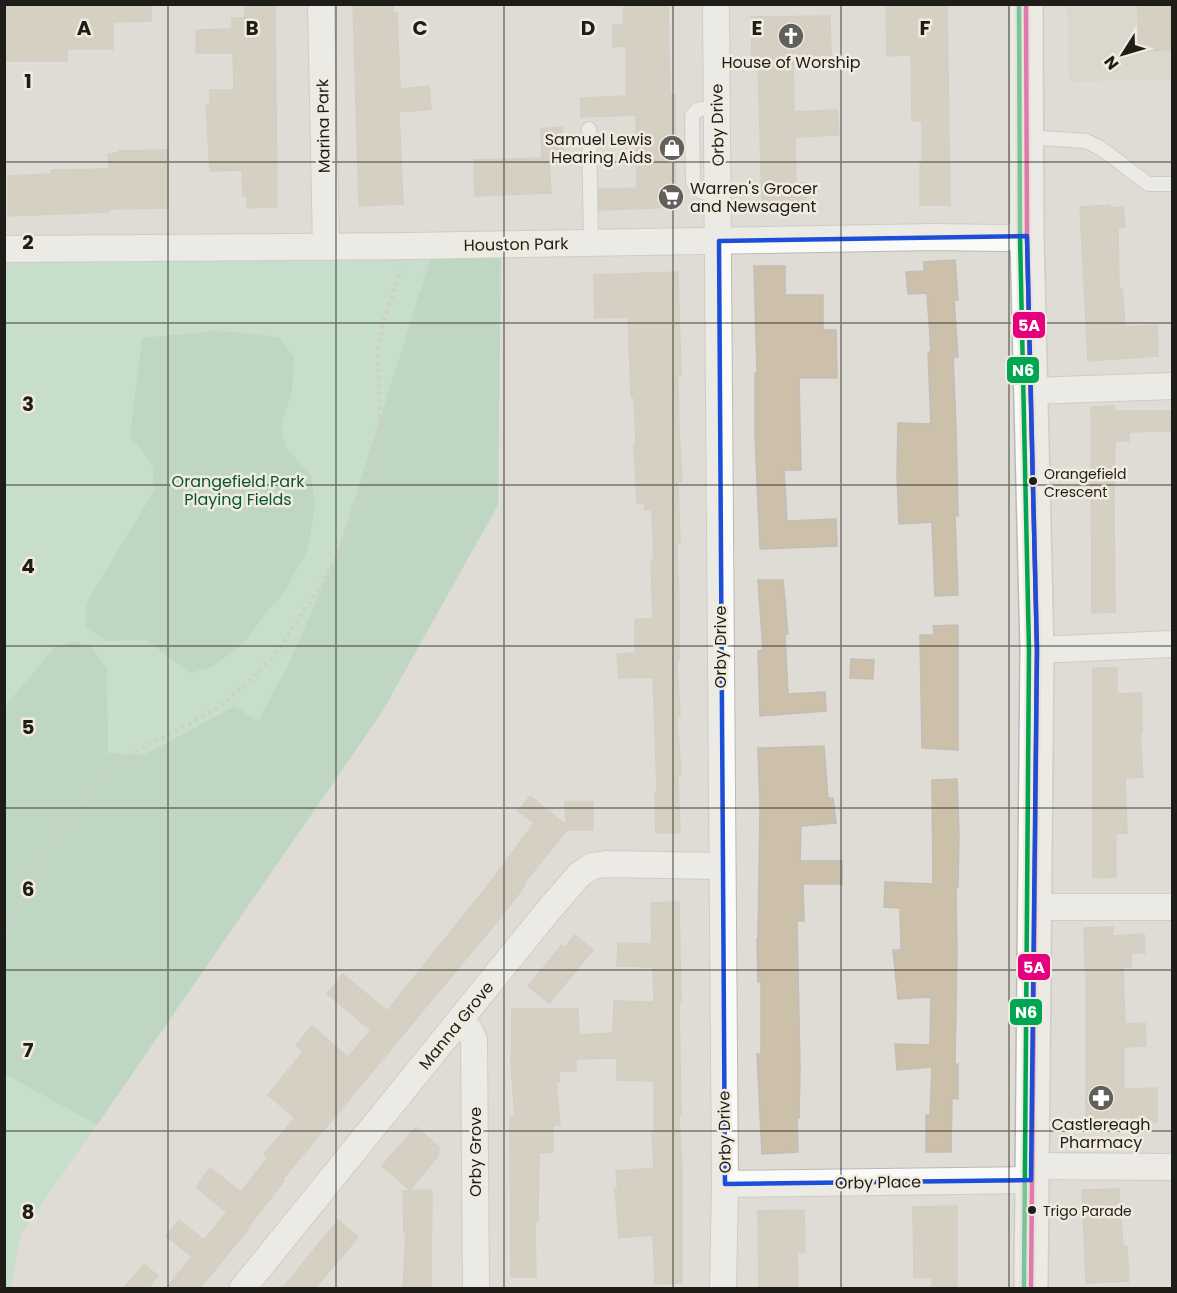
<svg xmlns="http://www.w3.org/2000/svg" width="1177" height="1293" font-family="Poppins,sans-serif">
<rect width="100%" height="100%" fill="#dfdcd5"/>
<!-- built -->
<polygon fill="#d6d1c4" points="1067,5 1172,5 1172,79 1069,82"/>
<!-- green -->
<polygon fill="#acdfbc" points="431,257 501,257 498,505 382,712 21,1234 11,1288 5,1288 5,259"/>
<!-- forest -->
<g fill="#99d0ac">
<polygon points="431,257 501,257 498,505 382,712 97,1125 5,1074 4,707 55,647 72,641 90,646 107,668 108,753 144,755 235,706 258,722 290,661 338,551"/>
<polygon points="215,331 244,333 279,338 294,357 292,391 281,427 287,449 311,475 315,506 308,549 282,596 269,609 244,643 212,667 190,673 146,640 107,641 86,626 86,604 154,491 153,466 130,436 142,338"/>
</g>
<!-- building -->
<g fill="#cdc0ab" stroke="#c1beb8" stroke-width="1.5">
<polygon points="4,4 151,4 151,21 113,22 113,49 67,49 67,61 4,61"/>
<polygon points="245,4 275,4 277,207 247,208 247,196 243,196 242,170 210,171 206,104 210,104 210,90 234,90 233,53 196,53 196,30 232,29 232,18 245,18"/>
<polygon points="353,4 393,4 393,13 397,13 400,89 429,86 431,109 399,112 403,204 359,206"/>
<polygon points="624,4 668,4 670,95 675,95 676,207 599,210 599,189 637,188 636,115 581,117 581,98 626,96 626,46 613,47 613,25 623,25"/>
<polygon points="886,4 947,6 950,205 920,205 920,164 922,164 922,121 912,121 911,55 887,56"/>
<polygon points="1138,4 1173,4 1173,50 1139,51"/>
<polygon points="830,16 831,55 793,56 794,112 837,110 839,135 795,137 796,183 806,183 806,209 762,208 758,57 752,57 751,17"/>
<polygon points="562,127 564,157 542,158 541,129"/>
<polygon points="168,150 168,208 108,209 108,212 8,216 8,176 51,174 51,170 109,169 108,154 119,153 119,151"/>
<polygon points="549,158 551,193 475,196 474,160"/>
<polygon points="1110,205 1110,208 1123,207 1125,227 1118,228 1119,288 1122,288 1125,327 1157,325 1158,356 1088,361 1080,207"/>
<polygon points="955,260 958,300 954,300 958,357 953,357 956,425 958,516 955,516 958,595 935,596 932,522 899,524 897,476 898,423 931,424 928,352 931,352 927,293 908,294 906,272 924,271 924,262"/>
<polygon points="754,266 785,266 785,295 823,295 823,330 836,330 837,378 799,378 801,470 784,470 787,521 836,519 837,546 760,549 755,434 755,373 757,373"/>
<polygon points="678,272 681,376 678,376 679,429 682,482 678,482 680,543 677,543 679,599 679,660 677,660 680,716 677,717 681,774 678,775 680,833 656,833 655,793 657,792 653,677 619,678 617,654 635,653 635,619 653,619 651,560 654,560 652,510 645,510 644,503 637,504 634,444 636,444 634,397 631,397 628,317 595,318 594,275"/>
<polygon points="1114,406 1114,411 1172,411 1172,431 1129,432 1129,441 1115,441 1114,502 1115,612 1092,613 1091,407"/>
<polygon points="758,580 783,580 788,634 785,634 788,694 825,692 826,711 760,716 758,651 763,650"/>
<polygon points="958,625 958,750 922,748 920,635 934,635 933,626"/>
<polygon points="851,659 874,660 873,679 850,678"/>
<polygon points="1093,668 1117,668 1117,694 1142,693 1142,733 1140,734 1143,777 1125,778 1127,833 1116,834 1116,877 1093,878"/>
<polygon points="824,746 828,798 833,798 836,823 801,826 800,861 842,861 842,884 803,884 804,921 797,921 800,1068 799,1118 797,1118 798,1152 762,1154 757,1054 761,1054 761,982 758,982 757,939 758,939 760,808 758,748"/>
<polygon points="957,779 959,834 958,887 956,887 957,954 955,1064 958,1064 958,1099 952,1098 951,1152 926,1152 926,1115 930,1115 932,1067 897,1070 895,1044 930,1045 931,997 898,999 893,950 901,950 900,908 884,907 885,882 933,884 932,780"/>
<polygon points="530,796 566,825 565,802 593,802 593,830 567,830 523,884 525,885 505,912 282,1180 284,1181 248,1227 249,1228 200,1288 166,1288 192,1257 166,1236 179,1220 204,1240 227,1212 196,1187 210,1168 241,1192 268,1157 264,1154 295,1118 268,1095 303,1052 296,1045 312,1026 348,1057 371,1030 327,994 343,974 387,1011 489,884 534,823 518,811"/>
<polygon points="679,902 681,1001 679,1001 681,1115 679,1115 682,1172 682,1283 655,1284 653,1235 619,1238 615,1188 618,1188 616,1171 654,1168 652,1134 654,1134 654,1081 617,1080 617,1058 576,1059 576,1071 559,1071 560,1082 556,1082 560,1125 553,1125 553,1152 539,1153 538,1222 535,1222 536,1277 511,1277 510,1117 515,1117 511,1065 512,1009 578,1009 579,1035 613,1033 614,1001 654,1002 653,967 617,966 618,943 652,944 651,903"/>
<polygon points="1113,927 1113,936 1144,934 1145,953 1131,953 1131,967 1123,967 1125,1024 1145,1023 1146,1046 1124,1047 1124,1089 1157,1088 1157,1122 1128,1123 1129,1128 1086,1128 1086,968 1085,968 1084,928"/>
<polygon points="575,935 593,950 549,1003 528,986 562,945 564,948"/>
<polygon points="416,1127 439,1147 438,1156 410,1190 382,1166"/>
<polygon points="1119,1189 1123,1246 1127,1246 1129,1281 1086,1283 1082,1190"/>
<polygon points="432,1190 431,1288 403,1288 406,1232 404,1232 403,1191"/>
<polygon points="957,1206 957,1288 932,1288 932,1278 914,1277 913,1207"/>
<polygon points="804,1210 805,1252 797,1252 798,1288 759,1288 758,1211"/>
<polygon points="338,1220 358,1237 315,1288 283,1288"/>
<polygon points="144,1264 158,1276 148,1288 124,1288"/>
</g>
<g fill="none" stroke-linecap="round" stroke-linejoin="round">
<!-- service casing -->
<g stroke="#bbb9b4" stroke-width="16">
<g id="service">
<path d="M717 106 697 110 692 116 693 182C699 194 706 193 718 194"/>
<polyline points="589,129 591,243"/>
<polyline points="1027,137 1086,141 1102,149 1148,184 1172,184"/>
</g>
</g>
<!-- minor casing -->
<g stroke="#bbb9b4" stroke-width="28">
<g id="minor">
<polyline points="321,4 326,247"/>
<polyline points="716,4 725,1184 723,1288"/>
<polyline points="4,249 409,246 934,237 1003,238 1027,236"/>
<polyline points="1031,391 1172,386"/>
<polyline points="1037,650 1172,644"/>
<polyline points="1034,907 1172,907"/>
<polyline points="459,1022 470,1031 474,1040 476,1288"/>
<polyline points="1031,1166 1172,1167"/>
<polyline points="725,1184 1031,1180"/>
<polyline points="243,1288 547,912 579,875 592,866 606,864 721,866"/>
</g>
</g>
<!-- primary casing -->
<g stroke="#bbb9b4" stroke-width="36">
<polyline id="primary" points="1026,4 1027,236 1037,650 1031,1288"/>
</g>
<!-- path -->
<polyline stroke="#bdbcba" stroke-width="4" stroke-dasharray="3 4.5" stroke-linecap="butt" points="4,939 42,856 68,816 99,779 131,754 215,710 251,680 277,652 320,587 340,548 371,473 380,431 378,350 384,320 401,270"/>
<!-- service -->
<use href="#service" stroke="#fafaf9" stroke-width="14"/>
<!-- minor -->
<use href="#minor" stroke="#fafaf9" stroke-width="26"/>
<!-- primary -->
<use href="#primary" stroke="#fafaf9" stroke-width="33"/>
<!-- bus-1 casing -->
<g stroke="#f0ebde" stroke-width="9">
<polyline id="bus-1" points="1026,4 1027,236 1037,650 1031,1288"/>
</g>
<!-- bus-2 casing -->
<g stroke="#f0ebde" stroke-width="9">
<polyline id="bus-2" points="1019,4 1020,236 1029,650 1024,1288"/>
</g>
<!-- bus-1 -->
<use href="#bus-1" stroke="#e5007d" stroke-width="4.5"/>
<!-- bus-2 -->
<use href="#bus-2" stroke="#00a651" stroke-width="4.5"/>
</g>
<!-- marked area -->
<path d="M0 0H1177V1293H0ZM1027 236 1037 650 1031 1180 725 1184 719 241Z" fill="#dfdcd5" fill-opacity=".55" fill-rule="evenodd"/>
<path fill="none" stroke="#1d4ed8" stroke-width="4.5" stroke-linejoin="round" d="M1027 236 1037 650 1031 1180 725 1184 719 241Z"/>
<!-- grid -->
<path fill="none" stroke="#1f1d18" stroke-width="1.5" stroke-opacity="0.55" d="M168 4V1288M336 4V1288M504 4V1288M673 4V1288M841 4V1288M1009 4V1288M4 162H1172M4 323H1172M4 485H1172M4 646H1172M4 808H1172M4 970H1172M4 1131H1172"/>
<!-- icons -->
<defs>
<g id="church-disc" transform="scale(1.35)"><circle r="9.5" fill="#62605a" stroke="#f0ebde"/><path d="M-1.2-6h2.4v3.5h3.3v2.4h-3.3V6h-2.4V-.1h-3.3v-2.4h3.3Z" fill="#fff"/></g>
<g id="shop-disc" transform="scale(1.35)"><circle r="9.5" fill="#62605a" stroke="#f0ebde"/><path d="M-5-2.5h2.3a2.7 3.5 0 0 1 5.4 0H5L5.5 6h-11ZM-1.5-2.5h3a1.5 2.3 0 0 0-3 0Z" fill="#fff"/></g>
<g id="supermarket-disc" transform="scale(1.35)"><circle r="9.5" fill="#62605a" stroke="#f0ebde"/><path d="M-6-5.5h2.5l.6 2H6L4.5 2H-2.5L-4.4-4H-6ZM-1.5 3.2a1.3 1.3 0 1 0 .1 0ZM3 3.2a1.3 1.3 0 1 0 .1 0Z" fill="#fff"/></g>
<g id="pharmacy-disc" transform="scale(1.35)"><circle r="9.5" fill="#62605a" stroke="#f0ebde"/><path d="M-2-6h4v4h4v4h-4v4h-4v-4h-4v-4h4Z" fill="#fff"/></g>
</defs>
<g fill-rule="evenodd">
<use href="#church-disc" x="791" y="36"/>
<use href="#shop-disc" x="672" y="148"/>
<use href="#supermarket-disc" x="671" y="197"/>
<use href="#pharmacy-disc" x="1101" y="1098"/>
</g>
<!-- markers -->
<g fill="#1f1d18" stroke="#f0ebde" stroke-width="2">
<circle cx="1033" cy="481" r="5"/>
<circle cx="1032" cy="1210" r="5"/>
</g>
<g text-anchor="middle" stroke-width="5" stroke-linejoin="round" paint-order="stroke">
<!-- bus labels -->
<g font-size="14" fill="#1f1d18" stroke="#f0ebde" text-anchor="start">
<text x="1044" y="479">Orangefield<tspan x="1044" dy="18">Crescent</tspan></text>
<text x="1043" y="1216">Trigo Parade</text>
</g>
<!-- poi labels -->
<g font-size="16" fill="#1f1d18" stroke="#f0ebde">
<text x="791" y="68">House of Worship</text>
<text x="652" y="145" text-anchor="end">Samuel Lewis<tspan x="652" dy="18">Hearing Aids</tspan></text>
<text x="690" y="194" text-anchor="start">Warren's Grocer<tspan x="690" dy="18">and Newsagent</tspan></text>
<text x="1101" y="1130">Castlereagh<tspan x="1101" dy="18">Pharmacy</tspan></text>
</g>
<!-- street labels -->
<g font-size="16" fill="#1f1d18" stroke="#f0ebde">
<text transform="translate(717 125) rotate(-91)" y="6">Orby Drive</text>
<text transform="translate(323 126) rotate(-91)" y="6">Marina Park</text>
<text transform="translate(516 244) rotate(-1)" y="6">Houston Park</text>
<text transform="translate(720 647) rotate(-90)" y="6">Orby Drive</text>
<text transform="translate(456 1025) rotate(-51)" y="6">Manna Grove</text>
<text transform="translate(724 1132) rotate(-91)" y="6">Orby Drive</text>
<text transform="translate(475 1152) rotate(-90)" y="6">Orby Grove</text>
<text transform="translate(878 1182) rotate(-1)" y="6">Orby Place</text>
</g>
<!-- park labels -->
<g font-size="16" fill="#055731" stroke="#f0ebde">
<text x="238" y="487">Orangefield Park<tspan x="238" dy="18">Playing Fields</tspan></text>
</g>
</g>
<g font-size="20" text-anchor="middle" font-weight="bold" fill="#1f1d18" stroke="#f0ebde" stroke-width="5" stroke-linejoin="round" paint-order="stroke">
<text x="84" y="35">A</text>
<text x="252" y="35">B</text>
<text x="420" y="35">C</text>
<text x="588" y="35">D</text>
<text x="757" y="35">E</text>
<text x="925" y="35">F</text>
<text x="28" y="88">1</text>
<text x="28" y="249">2</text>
<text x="28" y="411">3</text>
<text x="28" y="573">4</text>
<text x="28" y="734">5</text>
<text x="28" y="896">6</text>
<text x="28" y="1057">7</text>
<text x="28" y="1219">8</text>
</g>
<g stroke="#f0ebde" stroke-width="2">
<rect x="1012" y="311" width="34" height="28" rx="6" fill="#e5007d"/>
<rect x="1006" y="356" width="34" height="28" rx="6" fill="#00a651"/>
<rect x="1017" y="953" width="34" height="28" rx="6" fill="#e5007d"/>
<rect x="1009" y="998" width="34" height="28" rx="6" fill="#00a651"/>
</g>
<g font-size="16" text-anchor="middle" font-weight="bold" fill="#fff">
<text x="1029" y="331">5A</text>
<text x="1023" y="376">N6</text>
<text x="1034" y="973">5A</text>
<text x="1026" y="1018">N6</text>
</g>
<!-- border -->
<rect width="1177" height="1293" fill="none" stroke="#1f1d18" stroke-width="12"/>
<!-- north arrow -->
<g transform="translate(1123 54) rotate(233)" stroke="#f0ebde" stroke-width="4.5" paint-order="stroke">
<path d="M0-4.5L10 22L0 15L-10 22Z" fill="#1f1d18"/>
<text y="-9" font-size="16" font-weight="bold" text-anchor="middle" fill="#1f1d18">N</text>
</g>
</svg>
